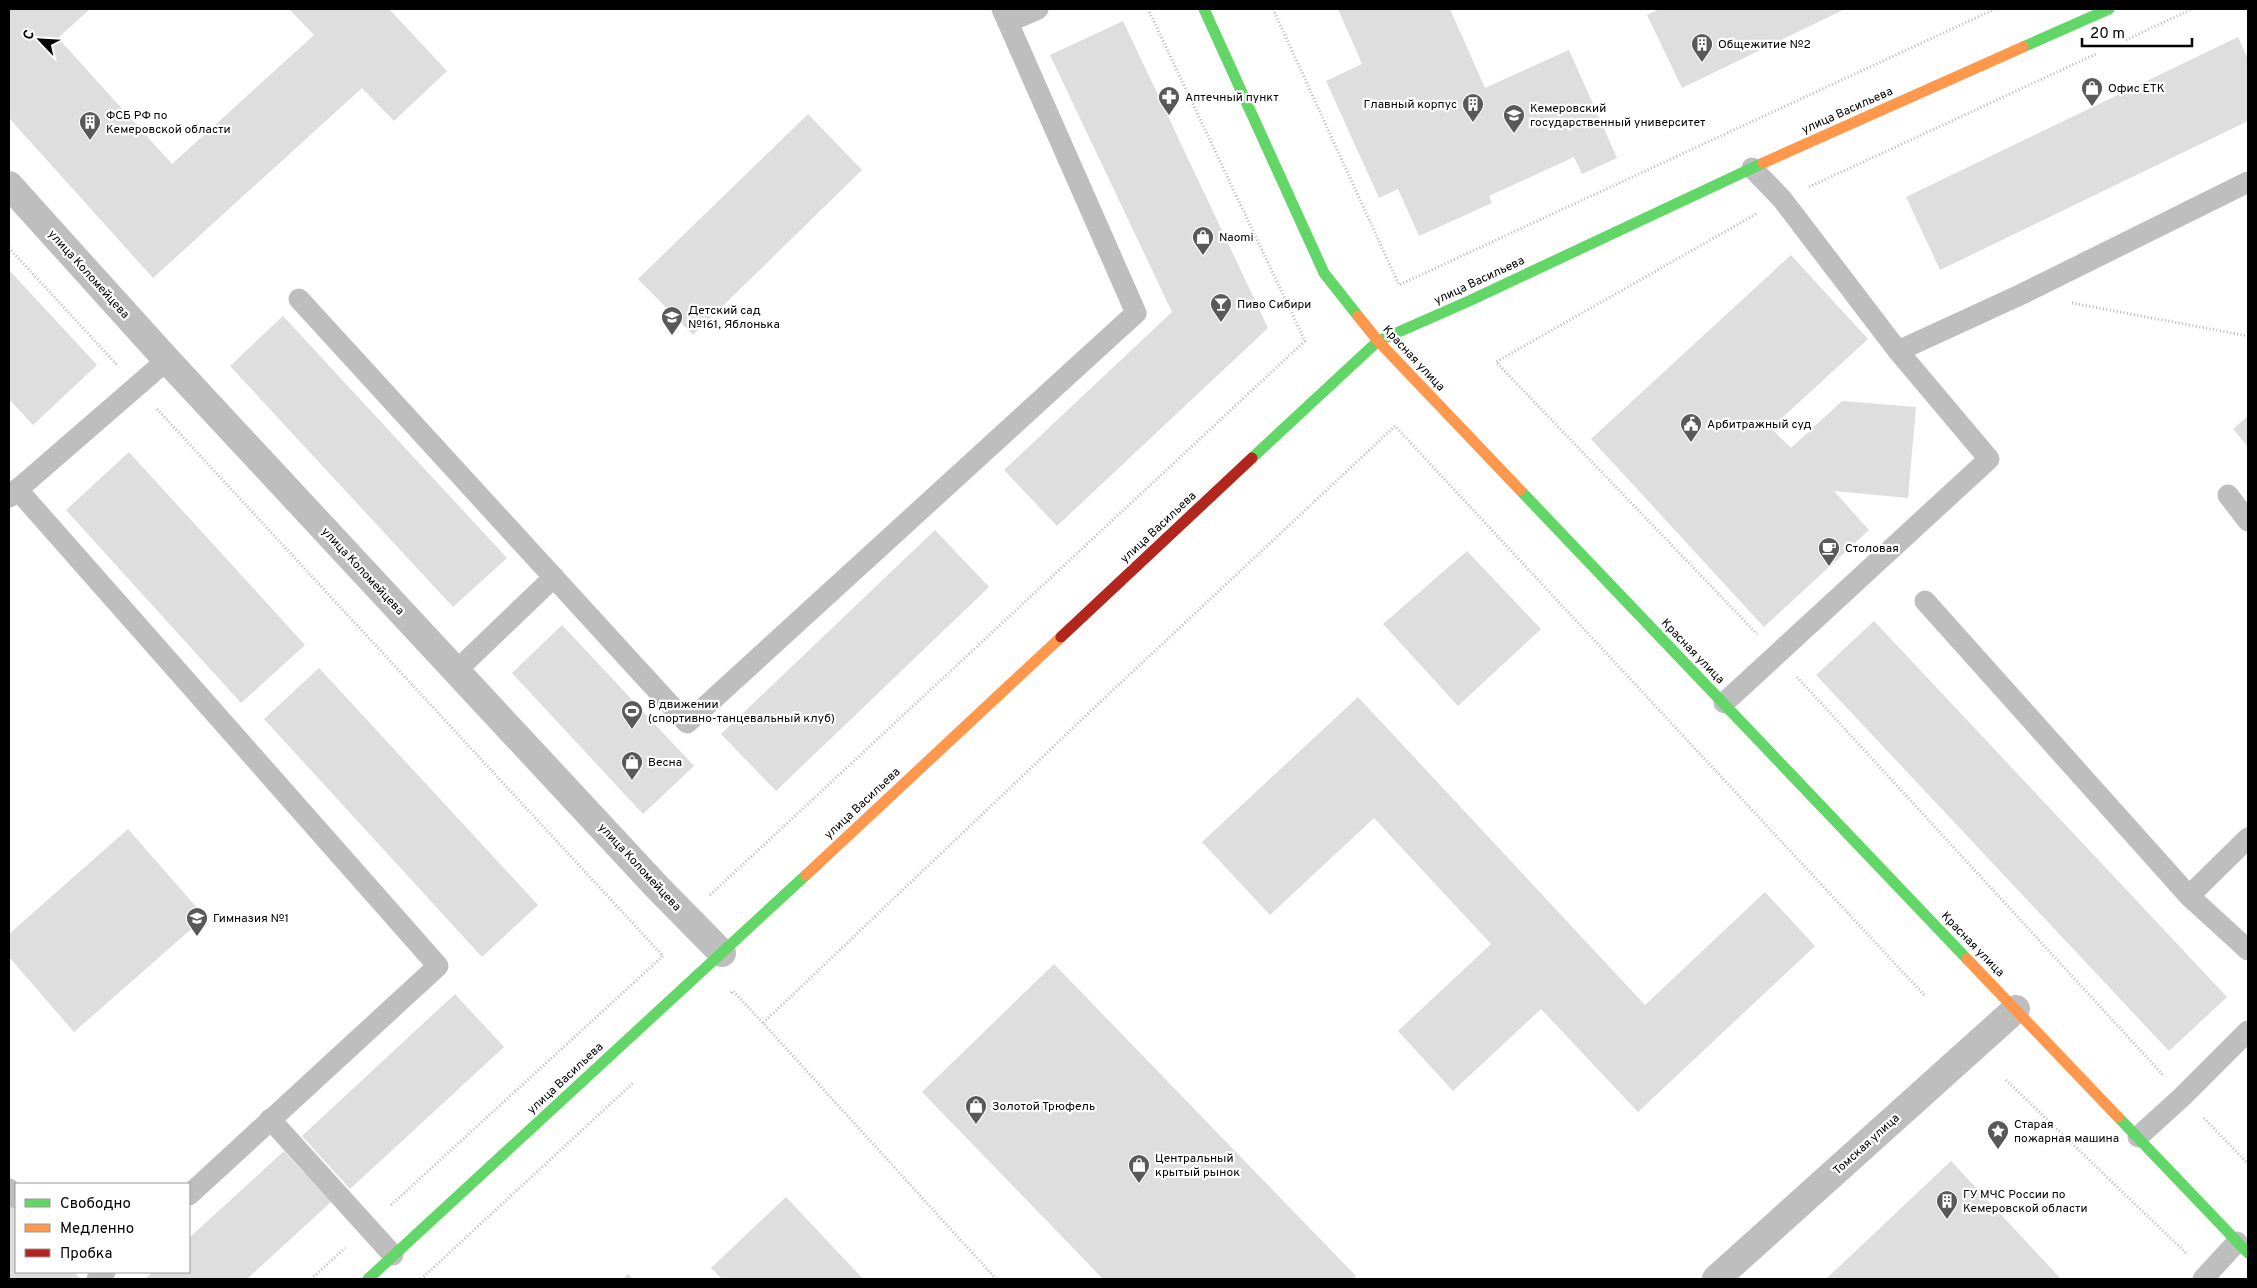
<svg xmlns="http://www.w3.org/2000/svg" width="2257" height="1288" font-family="Overpass,sans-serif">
<rect width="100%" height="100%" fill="#fff"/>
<!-- building -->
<g fill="#dedede">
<polygon points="9,9 90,9 58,38 172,164 314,35 289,9 389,9 447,71 394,121 362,88 153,278 9,118"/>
<polygon points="1338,9 1450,9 1485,88 1569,50 1617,158 1582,174 1574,157 1489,196 1492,203 1419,236 1398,189 1379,198 1326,81 1362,64"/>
<polygon points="1659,9 1845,9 1682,88 1647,15"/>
<polygon points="1123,21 1268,328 1057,526 1004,470 1172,312 1050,55"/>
<polygon points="2238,37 2248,59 2248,121 1940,270 1906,197"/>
<polygon points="808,114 862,170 693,335 638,279"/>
<polygon points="1791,255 1868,339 1771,428 1791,448 1842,401 1916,407 1908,498 1834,491 1869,530 1764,627 1591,439"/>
<polygon points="9,270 97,365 33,425 9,399"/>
<polygon points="283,316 507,558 453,607 230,366"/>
<polygon points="2248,416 2248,447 2233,429"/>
<polygon points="129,452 305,645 241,703 66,510"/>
<polygon points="935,530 989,587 776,791 721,734"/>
<polygon points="1467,551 1541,629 1458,706 1383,624"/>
<polygon points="1874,621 2227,997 2169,1051 1816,675"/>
<polygon points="562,625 694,766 643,814 512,673"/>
<polygon points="319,668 538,905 482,957 264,719"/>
<polygon points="1358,697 1645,1005 1765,892 1815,946 1638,1112 1541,1009 1453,1091 1398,1031 1491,944 1374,818 1270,915 1202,842"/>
<polygon points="128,829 205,917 74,1032 9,957 9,934"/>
<polygon points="1054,964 1356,1276 1353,1279 1103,1279 922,1092"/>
<polygon points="455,994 504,1047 350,1189 302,1136"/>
<polygon points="284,1151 331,1202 247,1279 145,1279 153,1272 189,1272 189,1238"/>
<polygon points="1951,1161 2061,1279 1826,1279"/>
<polygon points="786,1197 863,1279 722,1279 711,1268"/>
<polygon points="9,1201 16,1209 16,1272 74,1272 81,1279 9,1279"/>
<polygon points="628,1274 633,1279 623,1279"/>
</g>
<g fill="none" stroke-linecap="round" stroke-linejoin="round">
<!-- path -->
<g stroke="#b9b9b9" stroke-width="3" stroke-dasharray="1 2.5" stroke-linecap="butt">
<polyline points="1273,9 1399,285 1995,9"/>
<polyline points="2126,40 2192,9"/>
<polyline points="1809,187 2096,54"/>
<polyline points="1756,214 1496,362 1757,634"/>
<polyline points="9,248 117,365"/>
<polyline points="2072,303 2248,336"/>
<polyline points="157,409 663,956 390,1206"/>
<polyline points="1797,677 2163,1075"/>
<polyline points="710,895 1305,341 1148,9"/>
<polyline points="731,993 733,991 763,1023"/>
<polyline points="2006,1080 2186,1253"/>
<polyline points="2204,1118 2248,1164"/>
<polyline points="311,1279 345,1248"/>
<polyline points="421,1279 633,1083"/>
<polyline points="996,1279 763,1023 1096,706 1395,426 1925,996"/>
</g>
<!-- lane -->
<g stroke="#bebebe" stroke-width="21">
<polyline points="1008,22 1038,9"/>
<polyline points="1752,168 1782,199 1898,351 2022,294 2248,182"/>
<polyline points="299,299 687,723 1136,313 1002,9"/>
<polyline points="17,489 438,966 189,1195"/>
<polyline points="2228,495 2248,521"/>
<polyline points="9,497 167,360"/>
<polyline points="1925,601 2189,896 2248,950"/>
<polyline points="456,671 554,577"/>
<polyline points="1724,703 1989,459 1898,351"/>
<polyline points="2189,896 2248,838"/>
<polyline points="270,1119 393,1255"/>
<polyline points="2138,1137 2183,1096 2248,1031"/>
<polyline points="9,1189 16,1198"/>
<polyline points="97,1279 105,1272"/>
<polyline points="2203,1279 2237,1242"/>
</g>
<!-- street -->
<g stroke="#bebebe" stroke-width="28">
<polyline points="9,185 167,360 658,888 722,953"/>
<polyline points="1716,1279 2016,1009"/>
</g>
<!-- fast -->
<g stroke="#63d668" stroke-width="11">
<polyline points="1204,9 1324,273 1358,316"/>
<polyline points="2023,47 2109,9"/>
<polyline points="1252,458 1378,341 1469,301 1763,163"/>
<polyline points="1520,490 1967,959"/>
<polyline points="2118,1117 2248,1253"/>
<polyline points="368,1279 806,875"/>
</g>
<!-- slow -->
<g stroke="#ff974d" stroke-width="11">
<polyline points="1763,163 2023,47"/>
<polyline points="1358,316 1378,341 1520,490"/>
<polyline points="806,875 1061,637"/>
<polyline points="1967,959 2118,1117"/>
</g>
<!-- jam -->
<polyline stroke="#b3261e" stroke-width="11" points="1061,637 1252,458"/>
</g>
<!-- icons -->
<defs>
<g id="building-pin" transform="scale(1.125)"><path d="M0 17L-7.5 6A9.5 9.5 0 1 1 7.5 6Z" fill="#595959" stroke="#fff"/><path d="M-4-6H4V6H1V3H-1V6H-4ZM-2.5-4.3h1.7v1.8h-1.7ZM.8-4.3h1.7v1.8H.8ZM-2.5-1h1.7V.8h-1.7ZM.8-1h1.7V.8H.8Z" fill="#fff"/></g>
<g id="shop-pin" transform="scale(1.125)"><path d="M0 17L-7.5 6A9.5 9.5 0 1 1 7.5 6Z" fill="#595959" stroke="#fff"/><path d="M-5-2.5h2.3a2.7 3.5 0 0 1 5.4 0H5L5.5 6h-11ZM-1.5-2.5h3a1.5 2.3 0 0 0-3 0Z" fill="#fff"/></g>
<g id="pharmacy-pin" transform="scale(1.125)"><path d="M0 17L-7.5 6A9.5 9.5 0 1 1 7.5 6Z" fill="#595959" stroke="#fff"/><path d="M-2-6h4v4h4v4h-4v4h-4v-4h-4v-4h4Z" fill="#fff"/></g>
<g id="university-pin" transform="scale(1.125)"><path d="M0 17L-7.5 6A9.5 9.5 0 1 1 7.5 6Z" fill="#595959" stroke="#fff"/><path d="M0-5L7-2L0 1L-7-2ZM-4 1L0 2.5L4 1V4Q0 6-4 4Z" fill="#fff"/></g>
<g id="bar-pin" transform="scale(1.125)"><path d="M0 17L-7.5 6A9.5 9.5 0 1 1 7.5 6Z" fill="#595959" stroke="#fff"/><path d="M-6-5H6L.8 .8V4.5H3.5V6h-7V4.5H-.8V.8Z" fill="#fff"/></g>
<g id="school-pin" transform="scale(1.125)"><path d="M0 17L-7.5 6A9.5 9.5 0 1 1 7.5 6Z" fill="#595959" stroke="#fff"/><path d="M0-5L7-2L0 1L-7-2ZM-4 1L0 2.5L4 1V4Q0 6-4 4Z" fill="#fff"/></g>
<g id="civic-pin" transform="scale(1.125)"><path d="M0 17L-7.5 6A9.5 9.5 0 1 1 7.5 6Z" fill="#595959" stroke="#fff"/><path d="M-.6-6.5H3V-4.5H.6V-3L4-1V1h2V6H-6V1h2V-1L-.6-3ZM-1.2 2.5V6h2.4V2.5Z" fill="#fff"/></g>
<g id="cafe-pin" transform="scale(1.125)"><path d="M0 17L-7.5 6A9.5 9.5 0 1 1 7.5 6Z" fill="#595959" stroke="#fff"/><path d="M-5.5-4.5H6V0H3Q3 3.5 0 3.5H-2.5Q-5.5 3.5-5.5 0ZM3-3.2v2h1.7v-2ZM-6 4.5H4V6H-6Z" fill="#fff"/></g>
<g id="stadium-pin" transform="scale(1.125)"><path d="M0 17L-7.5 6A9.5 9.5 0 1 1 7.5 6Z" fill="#595959" stroke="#fff"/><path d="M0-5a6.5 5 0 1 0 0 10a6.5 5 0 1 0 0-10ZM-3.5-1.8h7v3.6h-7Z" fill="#fff"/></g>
<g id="sight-pin" transform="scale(1.125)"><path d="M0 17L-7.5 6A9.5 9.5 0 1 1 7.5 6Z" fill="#595959" stroke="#fff"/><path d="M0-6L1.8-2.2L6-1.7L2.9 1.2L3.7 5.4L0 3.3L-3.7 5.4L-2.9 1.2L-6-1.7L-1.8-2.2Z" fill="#fff"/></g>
</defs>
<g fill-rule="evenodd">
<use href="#building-pin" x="1702" y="44"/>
<use href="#shop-pin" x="2092" y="88"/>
<use href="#pharmacy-pin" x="1169" y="97"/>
<use href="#building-pin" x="1473" y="104"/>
<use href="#university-pin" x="1514" y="115"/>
<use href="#building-pin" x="90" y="122"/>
<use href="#shop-pin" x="1203" y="237"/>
<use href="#bar-pin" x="1221" y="304"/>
<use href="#school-pin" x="672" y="317"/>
<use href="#civic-pin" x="1691" y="424"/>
<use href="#cafe-pin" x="1829" y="548"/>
<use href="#stadium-pin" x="632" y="711"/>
<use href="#shop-pin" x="632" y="762"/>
<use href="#school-pin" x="197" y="918"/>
<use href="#shop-pin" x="976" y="1106"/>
<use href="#sight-pin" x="1998" y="1131"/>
<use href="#shop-pin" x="1139" y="1165"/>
<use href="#building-pin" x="1947" y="1201"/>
</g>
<g text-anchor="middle" stroke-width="4.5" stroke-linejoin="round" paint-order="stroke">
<!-- poi labels -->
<g font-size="12" fill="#000" stroke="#fff" text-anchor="start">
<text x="1718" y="48">Общежитие №2</text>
<text x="2108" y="92">Офис ЕТК</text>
<text x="1185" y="101">Аптечный пункт</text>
<text x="1457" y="108" text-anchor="end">Главный корпус</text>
<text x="1530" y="112">Кемеровский<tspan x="1530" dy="14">государственный университет</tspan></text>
<text x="106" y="119">ФСБ РФ по<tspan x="106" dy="14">Кемеровской области</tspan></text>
<text x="1219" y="241">Naomi</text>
<text x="1237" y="308">Пиво Сибири</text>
<text x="688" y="314">Детский сад<tspan x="688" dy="14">№161, Яблонька</tspan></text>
<text x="1707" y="428">Арбитражный суд</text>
<text x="1845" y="552">Столовая</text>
<text x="648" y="708">В движении<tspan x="648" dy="14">(спортивно-танцевальный клуб)</tspan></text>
<text x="648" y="766">Весна</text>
<text x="213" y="922">Гимназия №1</text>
<text x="992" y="1110">Золотой Трюфель</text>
<text x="2014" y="1128">Старая<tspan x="2014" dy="14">пожарная машина</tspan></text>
<text x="1155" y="1162">Центральный<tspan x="1155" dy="14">крытый рынок</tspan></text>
<text x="1963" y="1198">ГУ МЧС России по<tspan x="1963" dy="14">Кемеровской области</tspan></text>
</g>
<!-- street labels -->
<g font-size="12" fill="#000" stroke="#fff">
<text transform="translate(1847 110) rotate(-24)" y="4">улица Васильева</text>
<text transform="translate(89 274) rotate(48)" y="4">улица Коломейцева</text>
<text transform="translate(1479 280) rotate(-25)" y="4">улица Васильева</text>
<text transform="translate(1414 358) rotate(47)" y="4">Красная улица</text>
<text transform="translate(1158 527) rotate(-43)" y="4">улица Васильева</text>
<text transform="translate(363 571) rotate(47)" y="4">улица Коломейцева</text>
<text transform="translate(1693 651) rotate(46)" y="4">Красная улица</text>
<text transform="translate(862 803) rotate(-43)" y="4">улица Васильева</text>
<text transform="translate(640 867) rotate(47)" y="4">улица Коломейцева</text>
<text transform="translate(1973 944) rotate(46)" y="4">Красная улица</text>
<text transform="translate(565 1078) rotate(-43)" y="4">улица Васильева</text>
<text transform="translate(1866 1144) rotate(-42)" y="4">Томская улица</text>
</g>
</g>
<!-- border -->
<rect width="2257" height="1288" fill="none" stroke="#000000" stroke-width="20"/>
<!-- legend -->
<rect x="15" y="1183" width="175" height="90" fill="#ffffff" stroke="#999999"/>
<rect x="25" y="1199" width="25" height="8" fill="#63d668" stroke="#999999"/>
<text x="60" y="1208" font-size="15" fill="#000000">Свободно</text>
<rect x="25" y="1224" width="25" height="8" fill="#ff974d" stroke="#999999"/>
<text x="60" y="1233" font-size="15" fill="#000000">Медленно</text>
<rect x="25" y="1249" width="25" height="8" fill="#b3261e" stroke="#999999"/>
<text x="60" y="1258" font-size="15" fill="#000000">Пробка</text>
<!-- north arrow -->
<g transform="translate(40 40) rotate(295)" stroke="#ffffff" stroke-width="4" paint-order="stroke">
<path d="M0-4L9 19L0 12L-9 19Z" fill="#000000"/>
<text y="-8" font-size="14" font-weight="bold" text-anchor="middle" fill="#000000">С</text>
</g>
<!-- scale -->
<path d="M2082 38v8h110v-8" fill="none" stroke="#000000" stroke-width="2.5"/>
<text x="2090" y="38" font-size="15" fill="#000000" stroke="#ffffff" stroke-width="4" paint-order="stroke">20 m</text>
</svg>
